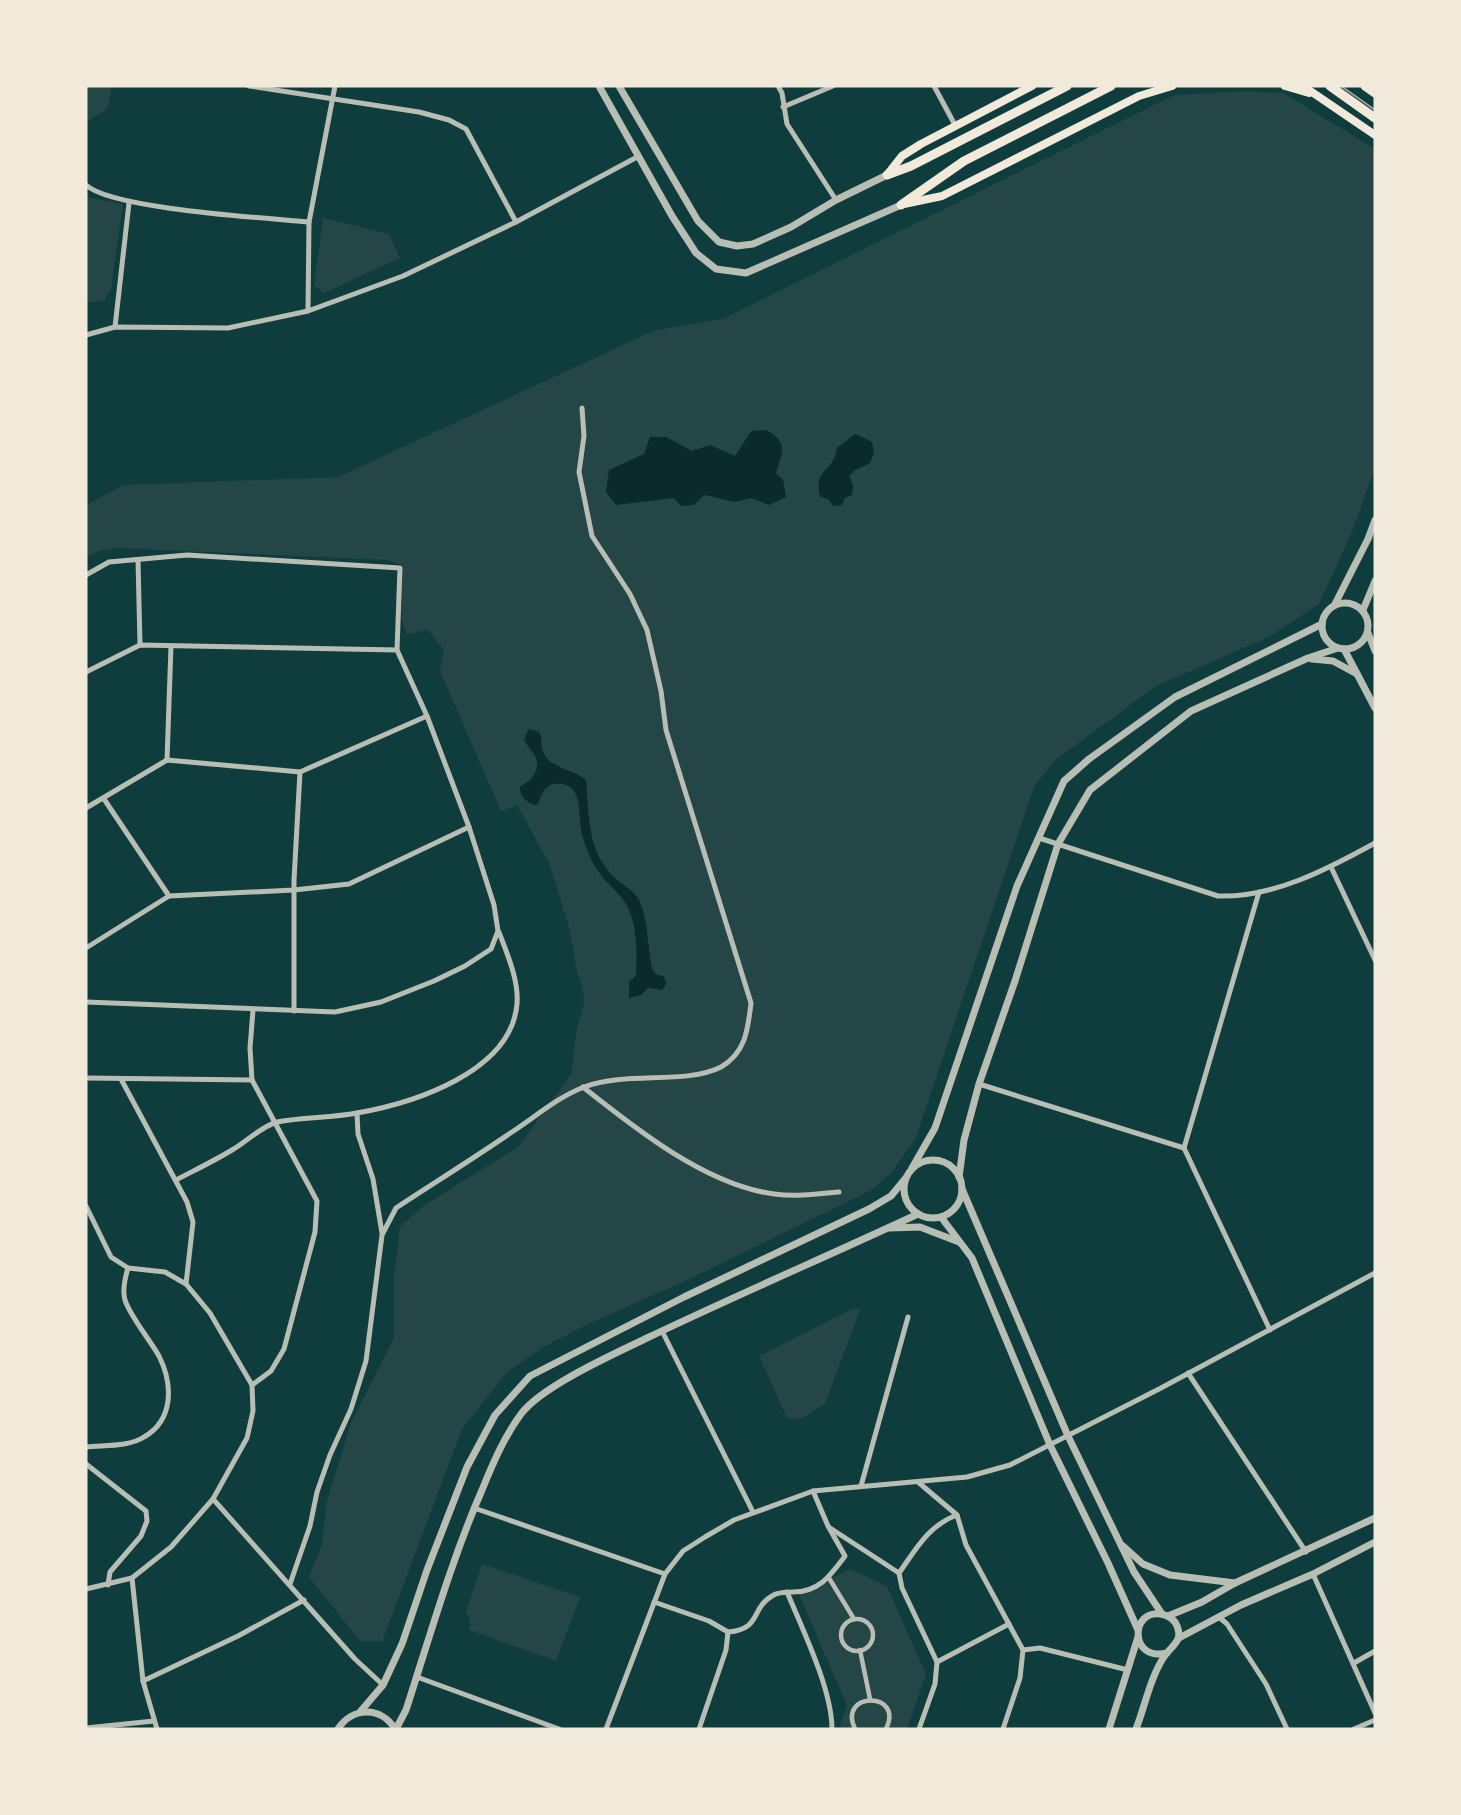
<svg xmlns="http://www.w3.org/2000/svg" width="1461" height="1815" font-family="'IBM Plex Sans',sans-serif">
<rect width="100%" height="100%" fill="#0f3d3e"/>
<!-- green -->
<g fill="#244646">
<polygon points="86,86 112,86 107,109 86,122"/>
<polygon points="1244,91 1283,93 1375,149 1375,468 1351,534 1319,604 1269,637 1156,686 1054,761 1034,787 915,1140 891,1173 872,1190 681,1283 590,1323 545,1346 507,1372 462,1429 382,1642 360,1641 309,1577 322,1545 326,1504 351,1423 394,1338 394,1279 400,1227 423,1206 519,1146 571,1074 576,1033 585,999 576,967 570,931 550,865 517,805 501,811 440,671 444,650 428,630 407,634 402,621 402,565 387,560 117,548 99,551 86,558 86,505 123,485 338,477 653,331 725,318 1174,95"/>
<polygon points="86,197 123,204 111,289 104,301 86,302"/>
<polygon points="323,218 389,234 400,258 324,293 314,286"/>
<polygon points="854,1308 860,1310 825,1404 800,1419 787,1418 759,1356"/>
<polygon points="482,1564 580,1597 556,1661 469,1630 470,1620 466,1612"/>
<polygon points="850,1569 887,1586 926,1674 907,1729 839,1729 847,1705 799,1595"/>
</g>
<!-- water -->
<g fill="#0a2a2b">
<path d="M766 430C789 442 782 452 776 474L783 479 786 497 769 505 751 498 735 502 704 495 694 505 681 506 674 498 616 505 606 492 609 470 644 454 650 437H666L692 451 710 445 735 456 751 431Z"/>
<path d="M855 434 872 442 874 453 870 463 855 470 849 476 853 485 852 495 845 498 842 505 833 506 829 500 820 496C813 467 834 473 837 448Z"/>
<path d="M529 729 539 732C543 739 540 747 544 754 551 768 575 770 586 780 589 815 587 851 614 877 623 886 636 891 641 904 648 924 648 948 652 969L657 975 664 976 666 984 662 990 648 988 641 995 629 998V982L636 975C637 950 638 917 621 897 610 884 598 875 591 859 587 849 582 838 581 828 578 811 583 780 554 784 544 786 541 795 538 804L535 805C526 802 519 796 520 786 533 782 542 767 534 754 530 748 527 746 524 739Z"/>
</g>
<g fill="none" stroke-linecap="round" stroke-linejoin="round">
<!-- pedestrian -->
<g stroke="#b8beb3" stroke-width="4.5">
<polyline points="829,1578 854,1619"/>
<circle cx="857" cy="1635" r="16"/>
<polyline points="860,1650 870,1699"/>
<path d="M855 1729C837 1691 905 1691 886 1729"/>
</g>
<!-- minor -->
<g stroke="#b8beb3" stroke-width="5">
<polyline points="249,86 419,112 449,120 466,129 516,222"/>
<polyline points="778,86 782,93 787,124 836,200"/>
<polyline points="934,86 955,125"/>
<polyline points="783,107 833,86"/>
<path d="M86 185C111 209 267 218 309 222"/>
<polyline points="308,311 309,222 335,86"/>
<polyline points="115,327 129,203"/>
<polyline points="86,335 115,327 228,328 308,311 403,276 516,222 639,156"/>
<polyline points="138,560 140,645"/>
<polyline points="86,575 109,562 187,555 400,568 397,650"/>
<polyline points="86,672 140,645 397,650 427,716 469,827 494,905 498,931 491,949 465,966 434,981 381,1002 335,1012 86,1002"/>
<polyline points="167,760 171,646"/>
<polyline points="104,799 169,896"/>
<polyline points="86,808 167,760 300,772 427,716"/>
<path d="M1039 838 1218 896C1273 898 1328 869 1375 843"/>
<polyline points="1331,867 1375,960"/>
<polyline points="1259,892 1184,1148 1270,1330"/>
<polyline points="86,948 169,896 294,890 349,884 469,827"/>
<polyline points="294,1011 294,880 300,772"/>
<polyline points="86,1078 252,1080"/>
<polyline points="121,1079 187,1202 193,1222 186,1284"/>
<polyline points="979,1084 1184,1148"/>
<path d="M583 1087C636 1129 706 1185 774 1194 796 1197 818 1194 839 1192"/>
<polyline points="357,1113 358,1134 373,1179 382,1233"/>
<path d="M176 1180C195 1170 214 1161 232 1150 246 1142 262 1126 277 1122 303 1117 331 1118 357 1113 414 1103 511 1072 517 1004 519 980 507 954 499 932"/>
<polyline points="86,1206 111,1257 128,1268 165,1272 186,1284 210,1313 252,1385 253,1411 247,1438 213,1499 171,1547 132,1578 86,1589"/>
<polyline points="662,1331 753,1512"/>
<polyline points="1188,1373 1306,1552"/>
<polyline points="252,1385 271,1371 284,1349 315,1232 317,1201 252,1080 250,1048 253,1010"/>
<path d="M86 1447C104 1445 129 1447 144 1437 174 1420 173 1384 159 1356 150 1340 130 1316 125 1300 122 1290 125 1278 128 1268"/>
<polyline points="86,1464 146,1511 147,1521 141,1536 110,1572 108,1585"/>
<polyline points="918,1482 957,1515 966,1545 1023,1650 1020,1678 1003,1729"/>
<polyline points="861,1486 908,1317"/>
<polyline points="213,1499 355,1659 383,1685"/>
<polyline points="474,1508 665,1574"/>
<polyline points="830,1528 899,1573"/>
<polyline points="1313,1574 1375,1713"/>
<polyline points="132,1578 143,1681 157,1729"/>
<path d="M290 1584 310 1526 317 1492 330 1455 351 1409 366 1361 382 1235 396 1208C434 1183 474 1158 512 1132 535 1117 558 1097 584 1087 627 1071 685 1085 721 1067 746 1053 748 1028 751 1003L666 730 661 691 647 630 630 594 592 536 579 472 584 436 582 408"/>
<path d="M787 1592C803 1630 832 1690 832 1729"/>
<polyline points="654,1602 709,1621 728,1632 726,1650 699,1729"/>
<polyline points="1219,1617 1227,1624 1266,1684 1287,1729"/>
<path d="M728 1632C762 1629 750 1609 772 1596 777 1592 786 1592 793 1592 819 1592 830 1576 845 1556L828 1526 813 1491"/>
<polyline points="1023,1650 1040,1648 1128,1670"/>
<polyline points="937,1662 1009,1624"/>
<polyline points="1354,1663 1375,1651"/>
<polyline points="417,1677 559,1729"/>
<polyline points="143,1681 238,1636 304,1600"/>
<polyline points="86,1728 154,1721"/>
<polyline points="606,1729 665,1574 683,1551 705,1537 734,1520 813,1491 967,1477 1010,1465 1161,1388 1375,1273"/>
<path d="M919 1729 935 1684 937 1662 902 1588 899 1573C916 1549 929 1525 957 1515"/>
<polyline points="1354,1729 1375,1720"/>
</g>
<!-- tertiary -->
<g stroke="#b8beb3" stroke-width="7">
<polyline points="599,86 672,216 696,253 716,269 746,273 901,205"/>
<polyline points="619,86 698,221 719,242 737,246 753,244 791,227 836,200 887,175"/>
<circle cx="1345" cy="626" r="23"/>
<polyline points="1335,604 1368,539 1375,520"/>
<polyline points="1363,610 1375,581"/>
<polyline points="1368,633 1375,651"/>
<polyline points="1344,649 1375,708"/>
<polyline points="1312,659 1333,661 1357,674"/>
<circle cx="933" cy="1189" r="29"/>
<polyline points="912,1168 935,1128 1017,886 1064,781 1089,759 1175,697 1322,624"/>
<polyline points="959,1177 964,1140 979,1084 1015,981 1058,844 1090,790 1191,711 1308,658 1338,648"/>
<polyline points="962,1189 1068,1436 1134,1572 1162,1614"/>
<polyline points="941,1217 972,1258 1050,1445 1108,1563 1138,1630"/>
<polyline points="890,1228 920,1227 959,1242"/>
<polyline points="1123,1546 1143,1564 1170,1575 1235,1583"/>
<polyline points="1168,1616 1202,1602 1235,1583 1375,1518"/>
<polyline points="1179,1638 1241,1605 1313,1574 1375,1542"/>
<polyline points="360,1712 383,1685 402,1644 427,1570 467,1467 495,1415 530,1376 684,1297 869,1209 891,1196 905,1179"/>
<path d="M338 1729C352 1707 381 1706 395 1729"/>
<path d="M396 1729 406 1710C430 1636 451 1561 482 1490 493 1463 504 1437 521 1414 542 1386 614 1354 647 1338 737 1295 828 1256 918 1214"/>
<polyline points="1109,1729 1138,1637"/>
<path d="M1136 1729C1145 1706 1151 1674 1166 1654 1173 1645 1183 1640 1177 1626 1175 1620 1168 1615 1161 1614 1130 1609 1129 1662 1167 1653"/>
</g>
<!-- secondary -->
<g stroke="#f1e9da" stroke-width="8">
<polyline points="1285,86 1309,93"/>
<polyline points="1303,86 1375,135"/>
<polyline points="887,175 902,156 921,144 1032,86"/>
<polyline points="904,204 942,196 1139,96 1172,86"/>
</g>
<!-- primary -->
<g stroke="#f1e9da" stroke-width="9">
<polyline points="1330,86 1375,118"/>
<polyline points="1365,86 1375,93"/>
<polyline points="887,175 911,166 1067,86"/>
<polyline points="901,205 964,161 1111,86"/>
</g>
<!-- tram -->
<polyline stroke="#97a49c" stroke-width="2" points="1341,86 1375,110"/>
</g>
<!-- border -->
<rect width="1461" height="1815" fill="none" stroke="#f1e9da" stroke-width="175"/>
</svg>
